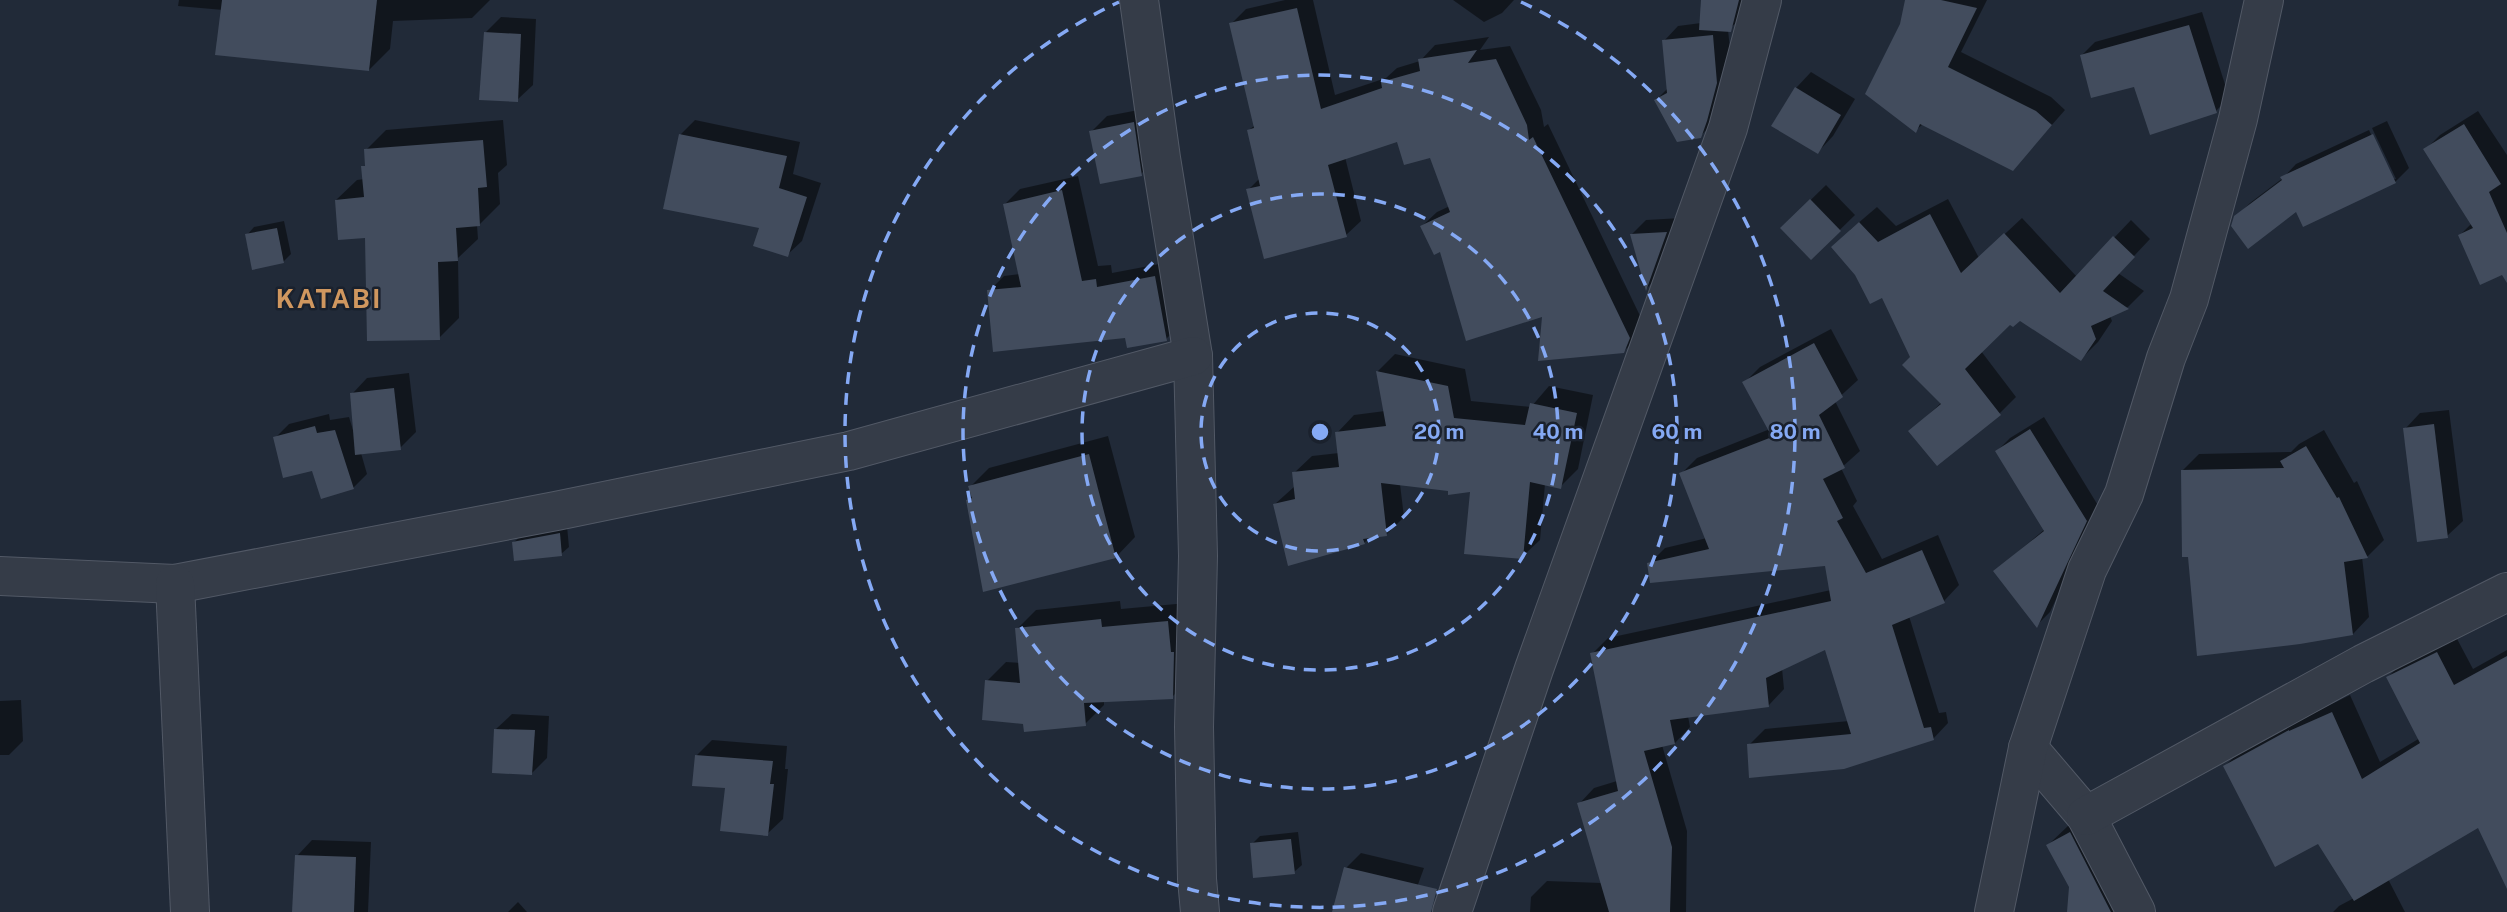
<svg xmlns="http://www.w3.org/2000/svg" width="2507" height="912" font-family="'Public Sans',sans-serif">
<rect width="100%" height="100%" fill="#212a38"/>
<!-- shadow -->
<g fill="#0007">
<polygon points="179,0 490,0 472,18 393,21 390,49 369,70 223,10 178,6"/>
<polygon points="1285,0 1313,0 1335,95 1386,78 1397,68 1420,61 1435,45 1489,37 1480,50 1510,46 1541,110 1544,127 1548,124 1643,322 1638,337 1623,352 1544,315 1441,250 1422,226 1437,212 1450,206 1431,156 1399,140 1345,157 1361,221 1346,235 1248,190 1260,178 1249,130 1255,125 1231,24 1246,9"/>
<polygon points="1453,0 1514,0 1502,13 1484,22"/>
<polygon points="1702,0 1750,0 1746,14 1728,30 1732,67 1716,121 1700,136 1656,100 1668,88 1664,41 1678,26 1701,23"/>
<polygon points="1913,0 1987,0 1961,52 2051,97 2065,110 2013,169 1923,124 1915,131"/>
<polygon points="2202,12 2229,97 2216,111 2135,85 2082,55 2095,42"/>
<polygon points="501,17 536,19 533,85 517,100 485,33"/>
<polygon points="1811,72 1855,99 1833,136 1818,152 1796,88"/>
<polygon points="1149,108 1156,158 1141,174 1091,132 1107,116"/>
<polygon points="2478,111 2507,155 2507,279 2460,235 2472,223 2426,149 2440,135"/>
<polygon points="503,120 507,165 498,173 500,204 480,224 477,225 478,239 458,258 459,318 439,338 367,236 336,200 357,180 364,179 366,150 386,130"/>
<polygon points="695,120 800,142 793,174 821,183 802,241 787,255 761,227 665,207 681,134"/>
<polygon points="2387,121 2409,168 2395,182 2297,209 2236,217 2250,203 2283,178 2296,164 2369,130 2392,179 2396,179 2372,128"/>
<polygon points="1078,176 1098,266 1111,265 1112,273 1170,262 1181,324 1166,339 1126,336 989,291 1004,276 1020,274 1004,205 1020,189"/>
<polygon points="1826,185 1855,215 1811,258 1782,228"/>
<polygon points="1948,199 1979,258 2022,218 2077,277 2131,220 2150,239 2118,273 2144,291 2128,307 2110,316 2112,321 2098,342 2081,359 2019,319 2010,322 1981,351 2016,397 1999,414 1911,431 1942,402 1913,358 1850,230 1877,207 1896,226"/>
<polygon points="1681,218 1661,274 1647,288 1632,234 1646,220"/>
<polygon points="284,221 291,254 283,262 247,235 254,227"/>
<polygon points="1831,329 1858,380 1835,401 1860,451 1841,468 1857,501 1853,506 1882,559 1938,535 1959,585 1944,601 1909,616 1939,713 1946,712 1948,723 1933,739 1749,745 1765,729 1849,721 1826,647 1782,668 1784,689 1769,705 1688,716 1690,727 1675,743 1662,745 1687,831 1686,912 1530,912 1531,897 1547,881 1602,883 1579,804 1594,788 1617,781 1592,654 1608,638 1831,590 1827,564 1649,564 1665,548 1707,538 1681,474 1697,458 1770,429 1744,383 1760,367"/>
<polygon points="1395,354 1465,369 1471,401 1531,407 1549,386 1593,395 1578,469 1560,487 1545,484 1540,540 1522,557 1472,490 1400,484 1404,517 1387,534 1371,536 1364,543 1275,504 1295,486 1294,473 1312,456 1339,453 1337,433 1354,415 1385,411 1378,371"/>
<polygon points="409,373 416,432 400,448 361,453 367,474 353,488 314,469 275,438 289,424 329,414 330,420 349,417 353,430 352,394 367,378"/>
<polygon points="2449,410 2463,521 2447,536 2405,429 2420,413"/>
<polygon points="2044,417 2099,507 2050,612 2037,625 1995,571 2045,529 1997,451 2010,438"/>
<polygon points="2324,430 2354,483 2357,481 2384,540 2368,556 2362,557 2369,617 2353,634 2182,471 2199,454 2291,452 2299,444"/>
<polygon points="1108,436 1135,537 1116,557 968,500 973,496 970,487 989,468"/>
<polygon points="567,526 569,547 561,554 514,542 522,535"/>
<polygon points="1120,601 1121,609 1187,603 1191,678 1172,697 1104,700 1104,705 1085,724 1025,722 987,681 1006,662 1020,663 1017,629 1036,610"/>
<polygon points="2455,635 2473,669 2507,650 2507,840 2479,825 2388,879 2405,912 2333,912 2339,906 2354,898 2319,842 2225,766 2243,748 2350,695 2380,762 2420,738 2388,677 2406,659"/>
<polygon points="21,700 23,741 9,755 0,755 0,701"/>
<polygon points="512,714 549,716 547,758 532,773 496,729"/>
<polygon points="712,740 787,746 785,769 788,769 783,819 767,834 696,756"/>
<polygon points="2069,825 2151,912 2069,912 2071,886 2048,845"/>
<polygon points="1298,832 1302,865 1294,872 1252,844 1260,836"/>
<polygon points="312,840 371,842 368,912 294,912 297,856"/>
<polygon points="1361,853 1424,868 1408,912 1334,912 1346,868"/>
<polygon points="518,902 527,912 508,912"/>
</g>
<!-- building -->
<g fill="#424c5d">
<polygon points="222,0 377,0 369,71 215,55"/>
<polygon points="1701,0 1739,0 1731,32 1699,30"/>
<polygon points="1905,0 1941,0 1977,8 1948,67 2036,111 2052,125 2013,171 1920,124 1916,133 1865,94 1900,24"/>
<polygon points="1297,8 1321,109 1382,88 1381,82 1420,71 1418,59 1477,50 1468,63 1496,59 1527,125 1529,140 1533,137 1630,338 1624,353 1538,361 1542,317 1466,341 1440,252 1434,255 1420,226 1450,212 1430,158 1404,165 1397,142 1328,165 1347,237 1264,259 1246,189 1260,186 1247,130 1254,128 1229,23"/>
<polygon points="2189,25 2217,113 2150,135 2134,87 2091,98 2080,55"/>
<polygon points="484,32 521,34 518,102 479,100"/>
<polygon points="1713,35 1717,83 1707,121 1701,138 1677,142 1654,100 1667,93 1662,40"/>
<polygon points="1795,87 1841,115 1818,154 1771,126"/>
<polygon points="1134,122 1142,176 1100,184 1089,131"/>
<polygon points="2464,124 2501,184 2489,192 2507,233 2507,283 2502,275 2480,285 2458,235 2473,228 2423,149"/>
<polygon points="679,134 787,156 779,188 807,197 788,257 753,246 759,228 663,209"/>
<polygon points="2373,134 2396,183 2303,227 2296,212 2248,249 2231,226 2234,216 2282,180 2280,177"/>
<polygon points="483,140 487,187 478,188 480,226 456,228 458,261 438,262 440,340 367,341 365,238 338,240 335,200 364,197 361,166 365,166 364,149"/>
<polygon points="1062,190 1082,281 1096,279 1097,287 1155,276 1167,341 1127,348 1125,338 993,352 987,290 1021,287 1003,204"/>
<polygon points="1810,199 1841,231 1811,260 1780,228"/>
<polygon points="1930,214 1961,273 2004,233 2060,293 2113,236 2135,257 2103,291 2129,309 2091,326 2096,339 2081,361 2020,321 2013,327 2010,325 1965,369 2001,415 1937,466 1908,431 1941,404 1902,365 1910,357 1882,298 1870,304 1855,275 1831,247 1859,222 1878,242"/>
<polygon points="277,228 284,263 252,270 245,234"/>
<polygon points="1667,232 1646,291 1630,234"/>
<polygon points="1814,343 1843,397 1819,415 1845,468 1823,479 1843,518 1837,521 1866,573 1922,550 1945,603 1892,625 1924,728 1931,727 1934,740 1844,769 1749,778 1747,744 1851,734 1825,650 1766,678 1769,707 1670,720 1675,744 1644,751 1672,847 1670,912 1609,912 1577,803 1618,791 1590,653 1831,601 1825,566 1650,583 1647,563 1709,549 1679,473 1772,437 1742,382"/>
<polygon points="1376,371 1448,386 1454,418 1525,425 1530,403 1577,413 1561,489 1530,482 1523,559 1464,554 1470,492 1448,495 1448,491 1381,483 1387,536 1363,539 1365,544 1288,566 1273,504 1295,499 1292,472 1339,467 1335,432 1386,426"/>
<polygon points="394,388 401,450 355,455 350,393"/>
<polygon points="2434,424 2448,538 2417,542 2403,428"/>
<polygon points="315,426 317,433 335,430 354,489 321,499 312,471 283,478 273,437"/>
<polygon points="2030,429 2087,521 2037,628 1993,571 2044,531 1995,451"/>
<polygon points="2306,446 2337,498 2339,497 2368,558 2344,562 2353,635 2300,644 2197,656 2188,557 2182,557 2181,470 2284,468 2280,461"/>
<polygon points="1089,454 1116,558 983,592 966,500 972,498 968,486"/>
<polygon points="560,533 562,556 514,561 512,542"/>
<polygon points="1101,619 1102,627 1168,621 1171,652 1174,652 1173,699 1084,703 1086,726 1024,732 1023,724 982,720 985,680 1020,683 1015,628"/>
<polygon points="2437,652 2454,685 2507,656 2507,889 2478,828 2354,901 2318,844 2275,867 2223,766 2289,730 2289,731 2332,712 2362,779 2420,743 2386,677"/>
<polygon points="494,729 535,730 532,775 492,773"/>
<polygon points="695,755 773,761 770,784 774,784 768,836 720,831 725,788 692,786"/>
<polygon points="2070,832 2111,912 2067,912 2069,887 2046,845"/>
<polygon points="1291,839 1295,874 1253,878 1250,843"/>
<polygon points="295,855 356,857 354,912 292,912"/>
<polygon points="1344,867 1437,889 1431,912 1332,912"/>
</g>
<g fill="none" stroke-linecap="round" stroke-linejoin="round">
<!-- minor casing -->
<g stroke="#525966" stroke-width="40">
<g id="minor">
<polyline points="1139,0 1161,158 1193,356 1198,556 1194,727 1197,879 1200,912"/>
<polyline points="0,576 175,584 556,511 849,451 1193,356"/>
<polyline points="175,584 190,912"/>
<polyline points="2028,748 2086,816 2136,912"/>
<polyline points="2086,816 2363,664 2507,592"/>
<polyline points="1452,912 1534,669 1728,128 1762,0"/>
<polyline points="1994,912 2028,748 2087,570 2124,494 2166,358 2189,299 2238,119 2264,0"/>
</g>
</g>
<!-- minor -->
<use href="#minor" stroke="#353c48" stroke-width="38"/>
</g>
<!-- distance rings -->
<g fill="none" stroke="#85a9f4" stroke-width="3.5" stroke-dasharray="12 9">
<circle cx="1320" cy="432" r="119"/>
<circle cx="1320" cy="432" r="238"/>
<circle cx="1320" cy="432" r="357"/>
<path d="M1521 2A475 475 0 1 1 1119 2"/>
</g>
<g text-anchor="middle" stroke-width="5" stroke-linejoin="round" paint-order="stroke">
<!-- district labels -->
<g font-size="26" font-weight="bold" letter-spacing="2" fill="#d0975f" stroke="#1a212d">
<text x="329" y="308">KATABI</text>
</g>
</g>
<circle cx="1320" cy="432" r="10" fill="#85a9f4" stroke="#1a212d" stroke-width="3.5"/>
<g font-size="21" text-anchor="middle" font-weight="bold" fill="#85a9f4" stroke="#1a212d" stroke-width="5" stroke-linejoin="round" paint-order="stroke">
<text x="1439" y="439">20 m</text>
<text x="1558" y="439">40 m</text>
<text x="1677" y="439">60 m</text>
<text x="1795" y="439">80 m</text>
</g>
</svg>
